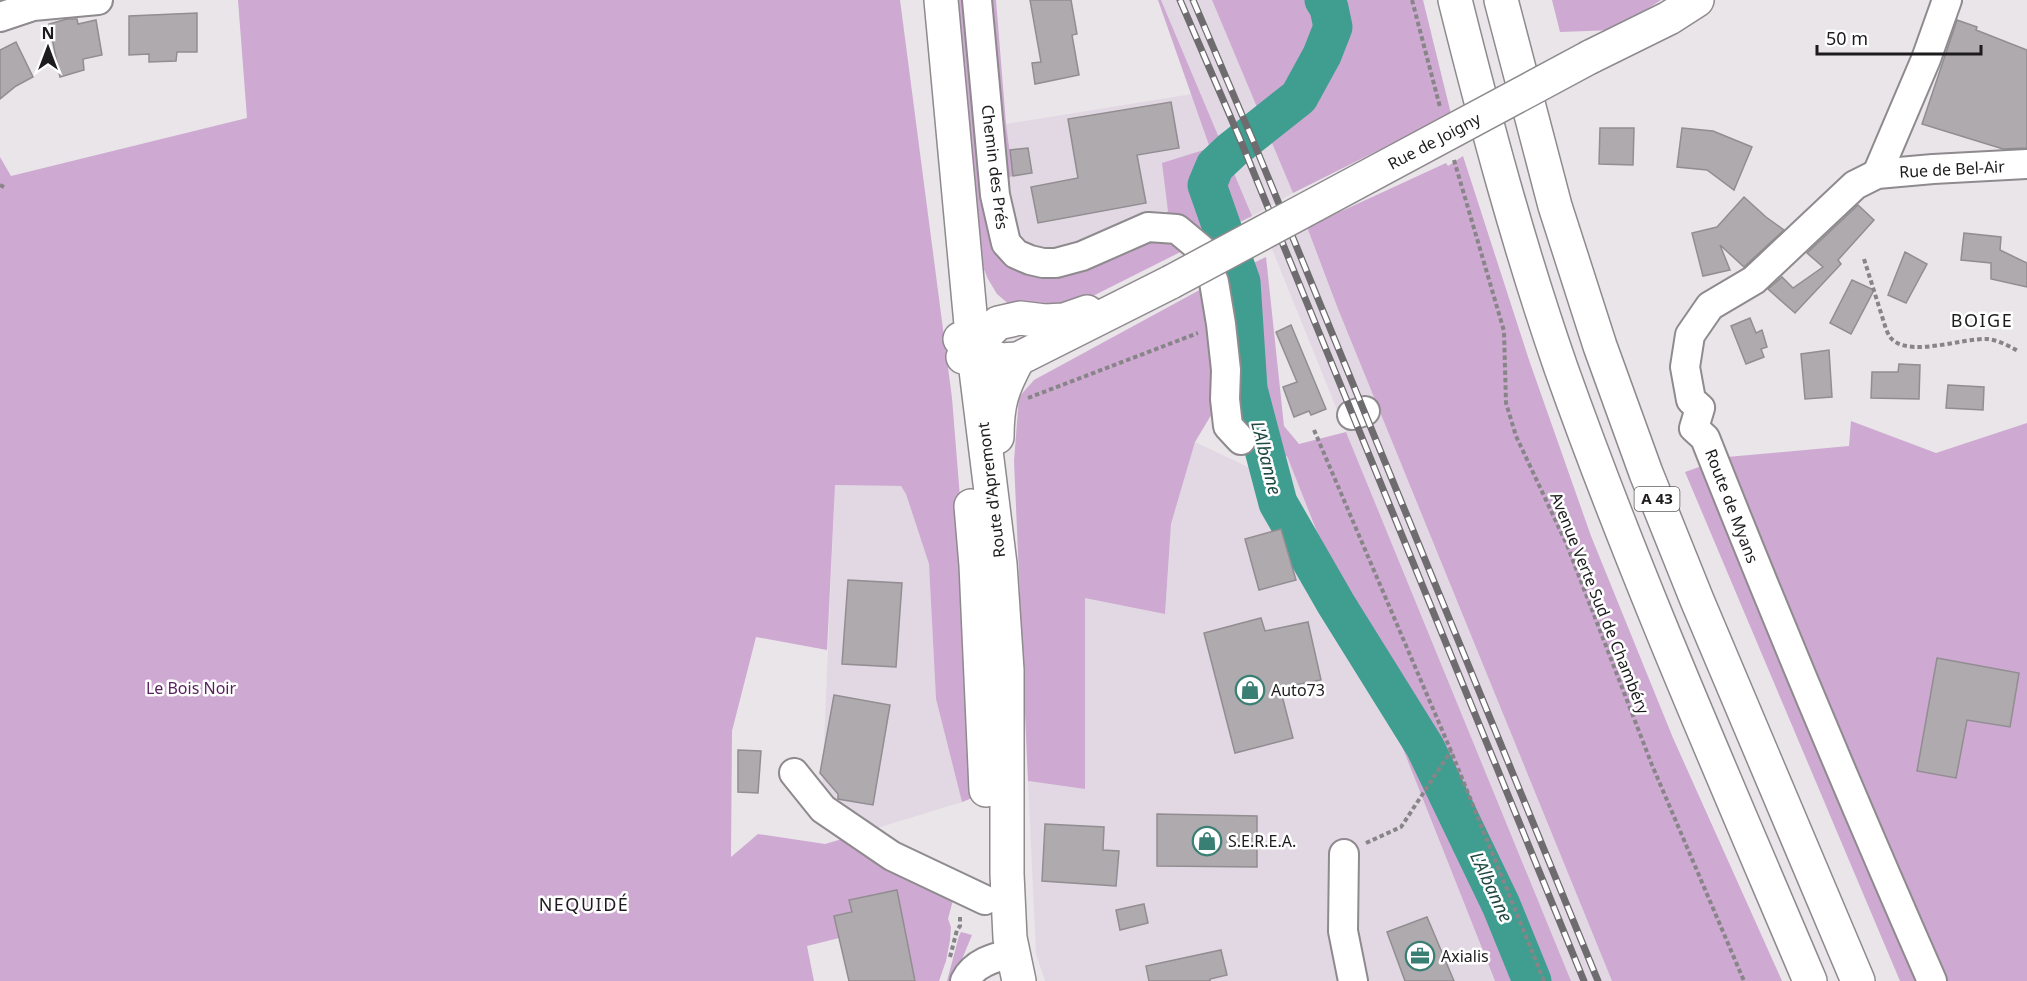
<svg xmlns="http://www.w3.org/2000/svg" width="2027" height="981" font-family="'Noto Sans',sans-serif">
<rect width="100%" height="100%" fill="#e9e5e9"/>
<!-- built -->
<g fill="#e2d8e3">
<polygon points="1161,0 1212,0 1293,193 1252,216"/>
<polygon points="1192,94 1210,148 1168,211 1149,213 1049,255 1016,238 1005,178 1013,175 1006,124"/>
<polygon points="1307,227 1338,309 1612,981 1571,981 1346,432 1270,244"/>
<polygon points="1195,442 1250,468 1287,456 1495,981 1045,981 1036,954 1028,781 1085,789 1085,597 1165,614 1171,524"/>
<polygon points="835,485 902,486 906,494 929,564 936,699 962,802 874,829 822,790"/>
</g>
<!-- green -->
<g fill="#cea9d2">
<polygon points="238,0 900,0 952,398 969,609 975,797 962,802 936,699 929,564 906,494 901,486 835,485 827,650 756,637 732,731 731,857 758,834 825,844 849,837 954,896 948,919 951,927 950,940 946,961 939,981 915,981 897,890 850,900 852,912 834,916 839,938 807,946 814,981 0,981 0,157 11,176 247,118"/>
<path d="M953 0H968L993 243C997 258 1004 264 1018 270L1122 247 1168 211 1162 163 1210 148 1158 0H1161L1252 216 1065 310 1011 306 997 294 988 279 980 260Z"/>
<polygon points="987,0 996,0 1006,124 1013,176 1005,178"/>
<polygon points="1212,0 1423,0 1451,114 1293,193"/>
<polygon points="1552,0 1661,0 1615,30 1560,32"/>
<polygon points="1463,156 1529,360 1591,536 1673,738 1782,981 1612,981 1338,309 1307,227 1446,163 1448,166"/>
<polygon points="1266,257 1284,426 1299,444 1346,432 1571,981 1495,981 1287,456 1250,468 1230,399 1219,279"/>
<polygon points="1207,286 1216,407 1195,442 1171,524 1165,614 1085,598 1085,789 1028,781 1014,461 1019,397 1034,380"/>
<polygon points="1851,421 1936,453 2027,423 2027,981 1942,981 1927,948 1727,457 1849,446"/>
<polygon points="1702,466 1917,981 1900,981 1685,472"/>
<polygon points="961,932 972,935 953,981 947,981 959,936"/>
</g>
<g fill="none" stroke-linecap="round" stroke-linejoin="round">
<!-- river -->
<polyline stroke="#3f9e90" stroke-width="39" points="1324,0 1329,8 1333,27 1322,55 1299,97 1232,150 1215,166 1207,185 1241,282 1248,389 1278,503 1336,604 1425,747 1501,905 1532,981"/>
</g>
<!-- building -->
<g fill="#aeaaae" stroke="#918d91" stroke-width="1.5">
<polygon points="1030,0 1071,0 1077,34 1072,35 1079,75 1035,84 1032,63 1041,62"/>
<polygon points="197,13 197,52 177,52 176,61 149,62 149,54 129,55 129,16"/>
<polygon points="67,19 77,19 78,24 96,20 102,55 83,59 84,70 60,77 49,24"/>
<polygon points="1957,20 1977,27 1976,30 2027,50 2027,148 2003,149 1922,124"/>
<polygon points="16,42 33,77 16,86 0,99 0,50"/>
<polygon points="1171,102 1179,148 1137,155 1146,203 1038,223 1031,187 1078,178 1068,119"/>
<polygon points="1600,128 1634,128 1633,165 1599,164"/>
<polygon points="1682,128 1713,131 1752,147 1734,190 1707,170 1677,167"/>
<polygon points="1028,148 1032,173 1013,176 1010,150"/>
<polygon points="1744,197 1766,217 1784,230 1744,267 1720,245 1730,270 1703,276 1692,233 1717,227"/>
<polygon points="1858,205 1874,220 1838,260 1841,264 1795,313 1768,289 1782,277 1793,288 1823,267 1807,253"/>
<polygon points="1964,233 2001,237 2000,250 2027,263 2027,287 1991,279 1991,263 1961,260"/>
<polygon points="1905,252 1927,264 1906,303 1888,295"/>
<polygon points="1852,280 1874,290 1851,334 1830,323"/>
<polygon points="1750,318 1756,333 1762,330 1767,347 1761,349 1764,357 1746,364 1731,326"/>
<polygon points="1291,325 1326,409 1311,415 1309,411 1294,417 1283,387 1297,382 1276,332"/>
<polygon points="1829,350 1832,397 1805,399 1801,354"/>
<polygon points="1899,364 1920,365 1919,399 1871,398 1872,372 1898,372"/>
<polygon points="1948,385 1984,387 1983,410 1946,408"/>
<polygon points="1281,529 1296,580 1259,590 1245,539"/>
<polygon points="848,580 902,583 896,667 842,664"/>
<polygon points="1261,618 1265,631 1308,622 1321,680 1280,688 1293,738 1235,753 1204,633"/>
<polygon points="1937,658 2019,673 2010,727 1967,720 1956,778 1917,771"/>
<polygon points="834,695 890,705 873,805 838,799 838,794 820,773"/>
<polygon points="738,750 761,751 758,793 738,792"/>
<polygon points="1157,814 1257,816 1257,867 1157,866"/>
<polygon points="1045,824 1104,827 1103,850 1119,851 1116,886 1042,881"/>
<polygon points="897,890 915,981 849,981 834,916 852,912 849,900"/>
<polygon points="1144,904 1148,923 1120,930 1116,910"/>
<polygon points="1427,917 1454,981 1405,981 1387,932"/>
<polygon points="1221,950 1227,975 1210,979 1210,981 1149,981 1146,966"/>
</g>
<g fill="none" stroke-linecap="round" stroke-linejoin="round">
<!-- minor casing -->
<g stroke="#8e8a8e" stroke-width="32">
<g id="minor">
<polyline points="977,0 995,195 1006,243 1016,254 1030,260 1043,263 1056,263 1082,256 1148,227 1177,229 1201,249 1214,282 1221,324 1226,370 1225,399 1228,426 1241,440"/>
<polyline points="0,17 33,6 98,0"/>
<polyline points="1877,174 1926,59 1947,0"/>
<polyline points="1352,415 1365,411"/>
<polyline points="794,773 823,809 892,856 985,900"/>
<polyline points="1344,854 1343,931 1353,981"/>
<path d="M965 981C974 963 993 958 1012 953"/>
<path d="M1932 981C1853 801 1777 620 1705 438L1694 428 1700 408 1691 400 1685 367 1690 335 1710 306 1754 280 1855 185 1877 174 1933 169 2027 164"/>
</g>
</g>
<!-- major casing -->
<g stroke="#8e8a8e" stroke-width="36">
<g id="major">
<polyline points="941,0 973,346 1000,564 1007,670 1007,874 1010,938 1019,981"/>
<polyline points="1590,57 1669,18 1697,0"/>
<polyline points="960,339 999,360 1018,359 1171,282"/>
<polyline points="963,357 998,323 1020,318 1045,321 1064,320 1087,312"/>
<path d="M997 437C997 403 1002 389 1018 359"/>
<polyline points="971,506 976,565 986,790"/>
</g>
</g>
<!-- highway casing -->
<g stroke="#8e8a8e" stroke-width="36">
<g id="highway">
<path d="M1455 0C1486 124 1519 247 1561 368 1635 576 1724 778 1810 981"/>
<polyline points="1501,0 1555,206 1600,346 1646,473 1697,600 1858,981"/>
</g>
</g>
<!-- path -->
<g stroke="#888588" stroke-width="4" stroke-dasharray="4.5 3" stroke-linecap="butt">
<polyline points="1412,0 1440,107"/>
<polyline points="1454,160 1504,331 1506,403 1516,436 1567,545 1652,765 1744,981"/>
<polyline points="0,185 4,187"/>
<path d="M1864 259 1886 329C1888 334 1890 338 1894 341 1915 356 1962 338 1987 339 1998 340 2009 346 2018 351"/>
<polyline points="1028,398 1198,333"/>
<polyline points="1314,430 1451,751 1544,981"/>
<polyline points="1366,843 1401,827 1451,751"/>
<polyline points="950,957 957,930 960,926 960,916"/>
</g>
<!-- minor -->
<use href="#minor" stroke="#fff" stroke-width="28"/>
<!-- major -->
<use href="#major" stroke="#fff" stroke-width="33"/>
<!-- highway -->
<use href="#highway" stroke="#fff" stroke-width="33"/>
<!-- rail casing -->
<g stroke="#6f6c6f" stroke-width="7">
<g id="rail">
<polyline points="1180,0 1240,139 1584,981"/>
<polyline points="1193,0 1254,143 1598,981"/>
</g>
</g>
<!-- rail -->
<use href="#rail" stroke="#fff" stroke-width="4.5" stroke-dasharray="14" stroke-linecap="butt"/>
<!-- major-bridge casing -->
<g stroke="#8e8a8e" stroke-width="36" stroke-linecap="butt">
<polyline id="major-bridge" points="1171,282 1590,57"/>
</g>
<!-- major-bridge -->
<use href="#major-bridge" stroke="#fff" stroke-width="33"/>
</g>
<!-- icons -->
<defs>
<g id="shop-ring" transform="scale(1.5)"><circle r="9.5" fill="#fff" stroke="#3a7f74" stroke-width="1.5"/><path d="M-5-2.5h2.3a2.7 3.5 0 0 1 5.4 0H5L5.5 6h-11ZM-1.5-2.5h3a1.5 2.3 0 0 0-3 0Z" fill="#3a7f74"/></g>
<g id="office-ring" transform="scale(1.5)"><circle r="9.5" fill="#fff" stroke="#3a7f74" stroke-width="1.5"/><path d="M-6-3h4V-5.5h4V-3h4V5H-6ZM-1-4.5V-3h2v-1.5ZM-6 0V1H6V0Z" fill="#3a7f74"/></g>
</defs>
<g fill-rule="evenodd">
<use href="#shop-ring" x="1250" y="690"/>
<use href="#shop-ring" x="1207" y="841"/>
<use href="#office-ring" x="1420" y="956"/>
</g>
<g text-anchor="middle" stroke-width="5" stroke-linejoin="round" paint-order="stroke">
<!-- shield labels -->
<rect fill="#fff" stroke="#615f61" stroke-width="1.5" x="1634.5" y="487" width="45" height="24" rx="4.5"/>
<g font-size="15" font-weight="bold" fill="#1d1b1d">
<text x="1657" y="504">A 43</text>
</g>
<!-- street labels -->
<g font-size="16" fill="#1d1b1d" stroke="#fff">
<text transform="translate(1434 141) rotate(-28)" y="6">Rue de Joigny</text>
<text transform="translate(995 167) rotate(83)" y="6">Chemin des Prés</text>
<text transform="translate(1952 169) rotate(-3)" y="6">Rue de Bel-Air</text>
<text transform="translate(991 490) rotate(-97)" y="6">Route d'Apremont</text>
<text transform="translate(1732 506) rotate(69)" y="6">Route de Myans</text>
<text transform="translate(1600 603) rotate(68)" y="6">Avenue Verte Sud de Chambéry</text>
</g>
<!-- park labels -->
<g font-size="16" fill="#571e5e" stroke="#fff">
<text x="191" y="694">Le Bois Noir</text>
</g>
<!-- poi labels -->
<g font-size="16" fill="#1d1b1d" stroke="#fff" text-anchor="start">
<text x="1271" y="696">Auto73</text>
<text x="1228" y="847">S.E.R.E.A.</text>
<text x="1441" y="962">Axialis</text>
</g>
<!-- neighbourhood labels -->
<g font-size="18" letter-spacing="1.5" fill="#1d1b1d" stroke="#fff">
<text x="1982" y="327">BOIGE</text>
<text x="584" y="911">NEQUIDÉ</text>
</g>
<!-- water labels -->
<g font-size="18" font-style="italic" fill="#1f4942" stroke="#fff">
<text transform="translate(1266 458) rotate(76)" y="6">L'Albanne</text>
<text transform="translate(1491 887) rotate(65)" y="6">L'Albanne</text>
</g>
</g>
<!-- north arrow -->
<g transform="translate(48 48)" stroke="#ffffff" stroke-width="4.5" paint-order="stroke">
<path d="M0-4.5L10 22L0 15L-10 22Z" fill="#1d1b1d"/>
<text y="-9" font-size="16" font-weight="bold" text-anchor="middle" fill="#1d1b1d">N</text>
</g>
<!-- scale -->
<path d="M1817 45v9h164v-9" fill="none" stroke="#1d1b1d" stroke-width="3"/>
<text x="1826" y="45" font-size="18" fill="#1d1b1d" stroke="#ffffff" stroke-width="4.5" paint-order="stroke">50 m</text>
</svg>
